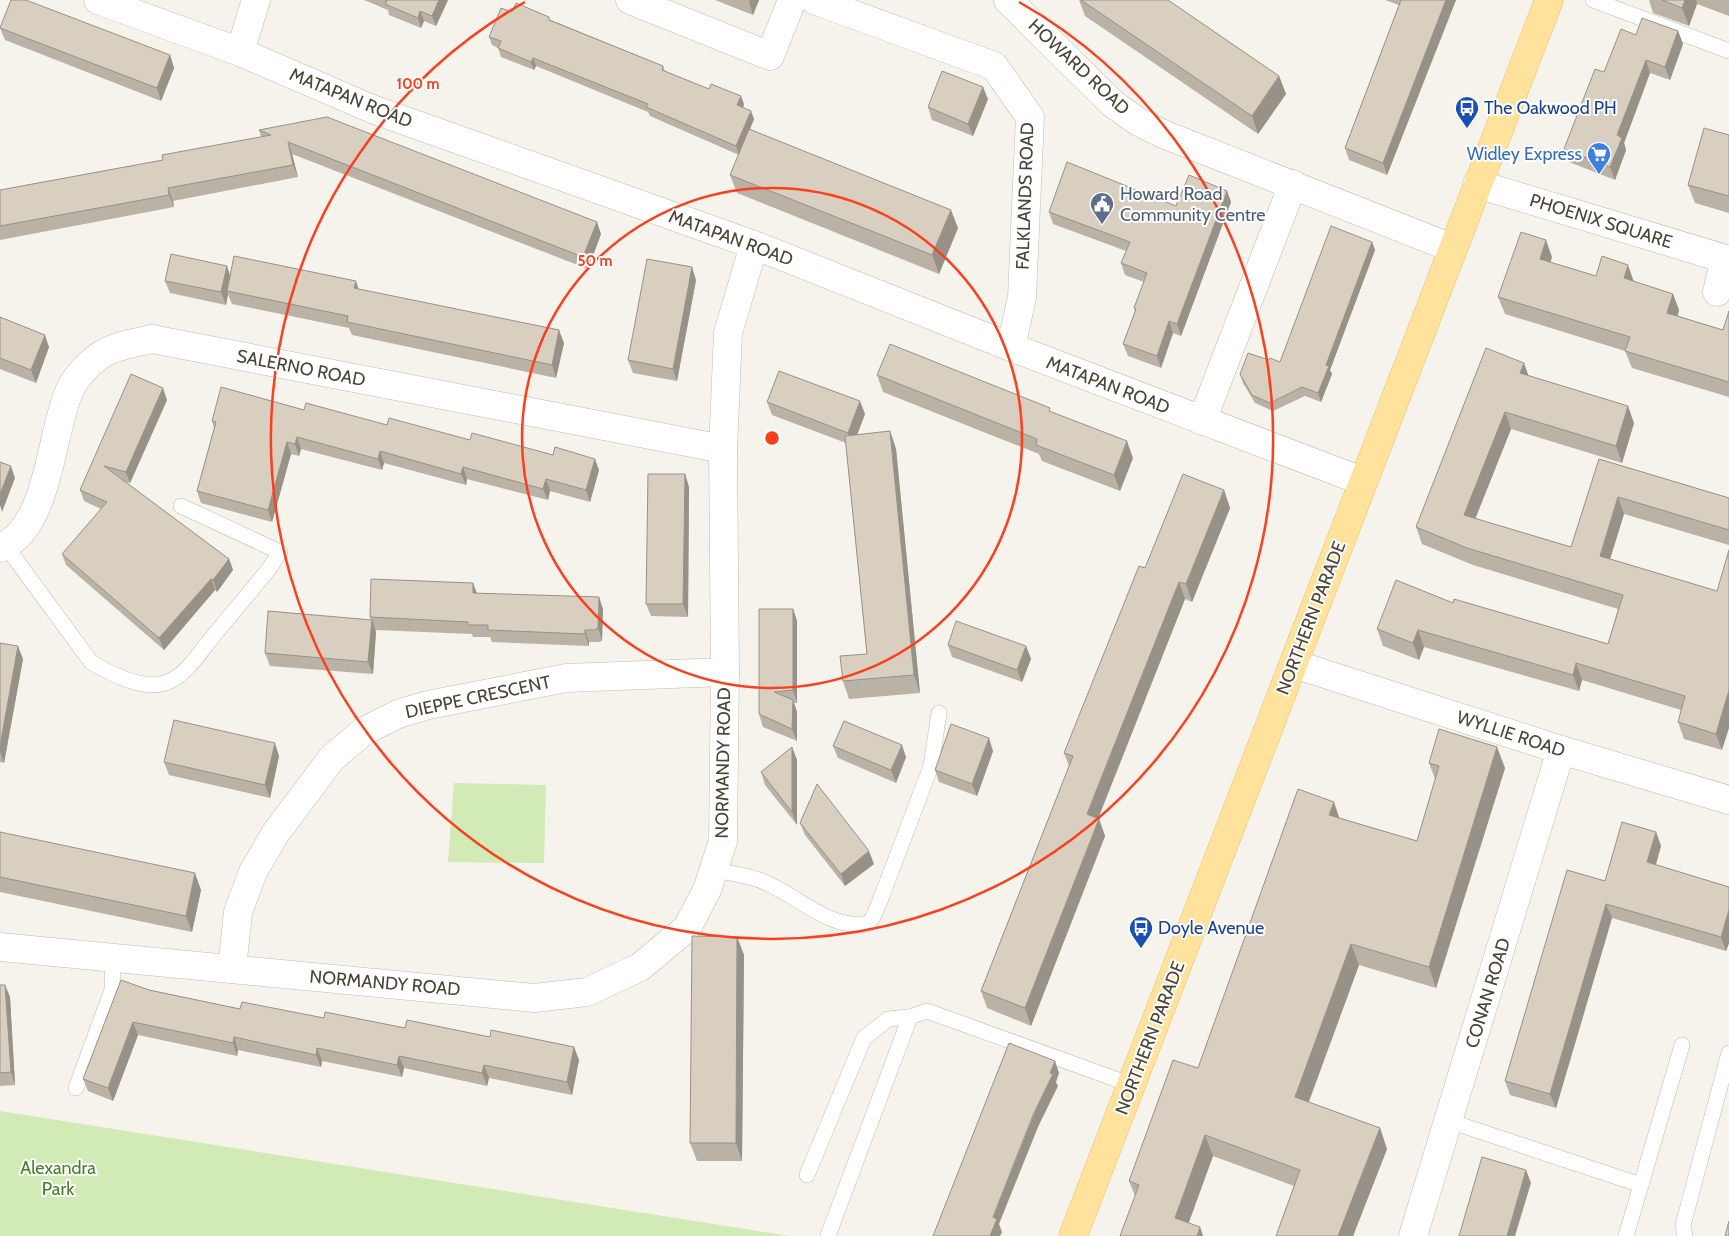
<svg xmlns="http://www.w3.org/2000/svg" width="1729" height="1236" font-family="Cabin,sans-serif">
<rect width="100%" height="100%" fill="#f6f3ec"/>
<!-- green -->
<g fill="#d2eab5">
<polygon points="454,783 546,785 544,863 448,862"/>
<polygon points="0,1111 790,1236 0,1236"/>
</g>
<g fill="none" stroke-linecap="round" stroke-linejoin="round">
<!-- service casing -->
<g stroke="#c2bbae" stroke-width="16">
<g id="service">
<polyline points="1593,0 1729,51"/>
<path d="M5 545 91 662C111 674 146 693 170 681 187 673 199 654 210 640 230 616 249 593 269 569L280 552 181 506"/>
<path d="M714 870C729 873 745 875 759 880 796 893 827 930 868 924L873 917 880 901 931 766 939 713"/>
<polyline points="76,1088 112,990 113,958"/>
<polyline points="1449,1121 1641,1185"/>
<polyline points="807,1175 864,1038 888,1019 910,1017"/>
<polyline points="828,1236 910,1017 927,1011 1132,1085"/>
<polyline points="1626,1236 1682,1045"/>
<polyline points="1685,1236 1683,1225 1729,1053"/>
</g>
</g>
<!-- minor casing -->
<g stroke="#c2bbae" stroke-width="29">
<g id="minor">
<polyline points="98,0 240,52 372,109 754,245 1011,347 1362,481"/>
<polyline points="630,0 770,56 792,0"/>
<polyline points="814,0 994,66 1030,117 1022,297 1011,347"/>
<polyline points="1008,0 1112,103 1137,121 1163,134 1452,248"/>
<polyline points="240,52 256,0"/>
<polyline points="1477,184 1729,260"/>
<polyline points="1717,292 1725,259"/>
<polyline points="1202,421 1293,184"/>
<path d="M0 548C50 527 50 435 69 392 74 379 87 365 98 357 113 346 134 343 152 339L723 449"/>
<polyline points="1294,664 1561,750 1729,800"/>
<polyline points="0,947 534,998 587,992 640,967 687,928 707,890 723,841 725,672 723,449 728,333 754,245"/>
<polyline points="232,969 238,912 253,872 275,834 332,758 364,731 398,714 428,705 566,678 725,672"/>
<polyline points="1413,1236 1561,750"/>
</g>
</g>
<!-- primary casing -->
<g stroke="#e6c16a" stroke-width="29">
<polyline id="primary" points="1073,1236 1549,0"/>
</g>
<!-- service -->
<use href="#service" stroke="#fff" stroke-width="15"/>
<!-- minor -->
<use href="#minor" stroke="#fff" stroke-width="28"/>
<!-- primary -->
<use href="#primary" stroke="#ffe39c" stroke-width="28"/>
</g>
<!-- wall -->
<g fill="#bab2a6">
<polygon points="364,0 448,0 436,26 424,21 421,28 389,15 388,10"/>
<polygon points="715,0 759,0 753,15"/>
<polygon points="1079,0 1168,0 1279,76 1286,94 1258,134 1085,16"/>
<polygon points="1385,0 1456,0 1387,175 1349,160 1345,148 1399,5"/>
<polygon points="1649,0 1729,0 1729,16 1697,4 1689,26 1653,13"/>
<polygon points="512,12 551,20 663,66 665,71 744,104 743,108 754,119 750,129 958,228 939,274 737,193 730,175 739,155 650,116 648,112 536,66 534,70 501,57 498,48 492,45 489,37"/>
<polygon points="0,28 170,55 174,68 161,101 5,40"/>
<polygon points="1678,31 1683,44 1670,80 1650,73 1624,143 1626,150 1615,180 1569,162 1564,149 1604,72 1636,35"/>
<polygon points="988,99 973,136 932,120 928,107"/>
<polygon points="259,130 601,234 588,269 292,154 298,177 173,201 174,207 0,240 0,190 163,160 261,137"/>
<polygon points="1729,135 1729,213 1695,203 1688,185"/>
<polygon points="1227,191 1231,202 1181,336 1173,333 1161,368 1128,356 1123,344 1135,311 1134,308 1144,282 1125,275 1121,263 1126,251 1053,224 1049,212 1176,206"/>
<polygon points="1372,242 1375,250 1330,370 1332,374 1321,402 1305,396 1273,411 1255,403 1243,383 1240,374 1269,360 1280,362"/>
<polygon points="1552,257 1550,262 1596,276 1634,282 1673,294 1679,310 1678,316 1723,330 1729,311 1729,397 1632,368 1625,351 1505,314 1498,297"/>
<polygon points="227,266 230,276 359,289 564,343 556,378 352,335 349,328 232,304 228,294 226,305 170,293 165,281"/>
<polygon points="696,280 677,381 633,373 628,360"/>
<polygon points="0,317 49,347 36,383 0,369"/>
<polygon points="877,375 1051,412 1133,458 1120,491 1042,461 1039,454 883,392"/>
<polygon points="1529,376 1634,423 1622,463 1511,429 1475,519 1571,547 1599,459 1729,498 1729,545 1624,514 1610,559 1717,591 1722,750 1684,739 1678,722 1681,710 1582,680 1579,691 1424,647 1419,660 1383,646 1377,629 1453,603 1608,644 1618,609 1473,565 1422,544 1416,527"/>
<polygon points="167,400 130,483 126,482 229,559 233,570 217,592 215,590 164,650 66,565 62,554 101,509 84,501 80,490"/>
<polygon points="767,402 865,414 857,435 890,431 896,449 920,693 849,699 843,681 867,654 846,443 772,415"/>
<polygon points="304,410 470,440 599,470 590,502 550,491 548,500 467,479 466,485 384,463 382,470 301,449 299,456 291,454 272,522 201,503 197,491 214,428 212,421"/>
<polygon points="685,474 689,487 688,617 651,616 646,604"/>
<polygon points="1224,490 1230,508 1192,602 1185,599 1098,819 1099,819 1105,836 1031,1026 987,1008 981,991 1069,766 1064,753"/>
<polygon points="477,594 603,609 602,641 599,642 589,642 589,646 492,642 490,637 473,637 472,634 375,630 376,632 373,674 270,666 265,653 371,620 370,617"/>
<polygon points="793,609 797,621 797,703 794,703 797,712 797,741 763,727 759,714"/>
<polygon points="0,643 23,659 4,763 0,762"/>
<polygon points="948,645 1026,646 1031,659 1022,682 952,657"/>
<polygon points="833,746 906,757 896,783 838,758"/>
<polygon points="792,747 797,760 797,825 765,785 761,772"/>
<polygon points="993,751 977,796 939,782 935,770"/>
<polygon points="279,756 270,798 169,775 164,762"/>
<polygon points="1429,763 1505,768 1436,988 1359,965 1308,1102 1380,1128 1387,1149 1353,1236 1276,1236 1294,1186 1213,1156 1188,1223 1200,1227 1203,1236 1120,1236 1135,1196 1129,1181 1198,1068 1339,818 1417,841 1435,779"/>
<polygon points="800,823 874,864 845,886 805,835"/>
<polygon points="0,832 201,890 192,932 0,892"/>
<polygon points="1656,832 1661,846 1656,865 1729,887 1729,943 1726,951 1612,918 1556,1108 1510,1095 1505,1081 1605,881"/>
<polygon points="737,937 744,955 742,1161 697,1161 690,1143"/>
<polygon points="0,985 5,985 10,997 15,1085 0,1086"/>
<polygon points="149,990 240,1009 405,1028 490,1037 574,1047 579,1060 572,1095 489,1078 487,1086 404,1068 402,1077 322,1061 321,1067 238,1050 237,1056 138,1035 113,1101 88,1091 83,1079"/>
</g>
<!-- shaded-wall -->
<g fill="#979187">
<polygon points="439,0 448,0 436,26 432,16"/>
<polygon points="750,0 759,0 753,15 749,2"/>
<polygon points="1446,0 1456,0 1387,175 1383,163"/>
<polygon points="1685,0 1696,0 1697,4 1689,26 1682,8"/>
<polygon points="420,11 424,21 421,28 418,18"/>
<polygon points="1678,31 1683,44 1670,80 1665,67"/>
<polygon points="170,55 174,68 161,101 157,88"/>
<polygon points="533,58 536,66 534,70 531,62"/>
<polygon points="1646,60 1650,73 1624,143 1626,150 1615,180 1610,167 1617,135"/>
<polygon points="1279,76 1286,94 1258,134 1252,116"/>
<polygon points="983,87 988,99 973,136 968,124"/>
<polygon points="741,96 744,104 741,114 737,105"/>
<polygon points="751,111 754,119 739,155 736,146"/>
<polygon points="288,142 292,154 298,177 293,165"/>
<polygon points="168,188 173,201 174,207 169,195"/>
<polygon points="1227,191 1231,202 1181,336 1177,324"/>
<polygon points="951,210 958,228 939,274 932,255"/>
<polygon points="597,222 601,234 588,269 583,257"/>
<polygon points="1546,240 1552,257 1546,276 1540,259"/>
<polygon points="1372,242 1375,250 1330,370 1332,374 1321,402 1318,393 1326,365"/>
<polygon points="1628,265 1634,282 1624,278"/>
<polygon points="227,266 231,279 227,291 228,294 226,305 221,292"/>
<polygon points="692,267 696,280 677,381 673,369"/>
<polygon points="356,281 360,294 354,288"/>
<polygon points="1673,294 1679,310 1673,330 1667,313"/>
<polygon points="1169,321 1173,333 1161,368 1157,356"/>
<polygon points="559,330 564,343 556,378 552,365"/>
<polygon points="45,335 49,347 36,383 31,370"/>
<polygon points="1524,363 1530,380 1520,373"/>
<polygon points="163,388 167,400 130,483 126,472"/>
<polygon points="860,401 865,414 853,445 848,433"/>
<polygon points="1628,406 1634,423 1622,463 1616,446"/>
<polygon points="1505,412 1511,429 1470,532 1464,515"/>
<polygon points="890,431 896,449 920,693 914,675"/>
<polygon points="297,437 301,449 299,456 295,444"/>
<polygon points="1127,441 1133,458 1120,491 1114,475"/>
<polygon points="287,442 291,454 272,522 268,510"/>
<polygon points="380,451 384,463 382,470 378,459"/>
<polygon points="595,459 599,470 590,502 586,490"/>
<polygon points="11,466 15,478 2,512 0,505 0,494"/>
<polygon points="463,467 467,479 466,485 461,474"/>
<polygon points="685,474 689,487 688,617 683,604"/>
<polygon points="546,479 550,491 548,500 543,489"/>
<polygon points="1224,490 1230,508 1192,602 1186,584"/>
<polygon points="1618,497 1624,514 1606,572 1600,556"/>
<polygon points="229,559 233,570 217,592 213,580"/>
<polygon points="211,579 215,590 164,650 159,638"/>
<polygon points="1179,582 1185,599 1093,831 1087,814"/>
<polygon points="473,583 478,596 473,593"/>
<polygon points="599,597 603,609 602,641 598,628"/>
<polygon points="793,609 797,621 797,703 793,690"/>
<polygon points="372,620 376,632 373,674 368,662"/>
<polygon points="585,630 589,642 589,646 585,634"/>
<polygon points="1418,630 1424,647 1419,660 1413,643"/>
<polygon points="18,646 23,659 4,763 0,752 0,746"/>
<polygon points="1026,646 1031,659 1022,682 1017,670"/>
<polygon points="1576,663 1582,680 1579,691 1573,675"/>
<polygon points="1729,690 1729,728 1722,750 1716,734"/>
<polygon points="793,700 797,712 797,741 792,729"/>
<polygon points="989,738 993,751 977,796 972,784"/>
<polygon points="275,743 279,756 270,798 265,785"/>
<polygon points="902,745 906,757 896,783 891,770"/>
<polygon points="792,747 797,760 797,825 792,812"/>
<polygon points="1497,747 1505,768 1436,988 1429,967"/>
<polygon points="1334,802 1341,823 1329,815"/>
<polygon points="1099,819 1105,836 1031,1026 1025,1008"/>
<polygon points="1656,832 1661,846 1652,877 1647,862"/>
<polygon points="869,851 874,864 845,886 841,874"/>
<polygon points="195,873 201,890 192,932 186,916"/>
<polygon points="1606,904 1612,918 1556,1108 1550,1094"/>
<polygon points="1729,910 1729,943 1726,951 1721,937"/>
<polygon points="737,937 744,955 742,1161 736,1143"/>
<polygon points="1351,944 1359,965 1303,1118 1295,1097"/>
<polygon points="5,985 10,997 15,1085 11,1072"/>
<polygon points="133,1022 138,1035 113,1101 108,1088"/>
<polygon points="234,1037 238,1050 237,1056 233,1043"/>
<polygon points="574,1047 579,1060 572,1095 567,1082"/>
<polygon points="317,1048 322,1061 321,1067 316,1055"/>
<polygon points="399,1056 404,1068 402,1077 397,1065"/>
<polygon points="1055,1061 1059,1073 1056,1082 1058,1086 1038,1127 999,1224 1002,1232 1000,1236 990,1236 993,1217"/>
<polygon points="484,1065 489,1078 487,1086 482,1073"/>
<polygon points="1380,1128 1387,1149 1353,1236 1338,1236"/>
<polygon points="1205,1135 1213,1156 1184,1236 1175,1218"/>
<polygon points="1526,1170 1531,1183 1515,1236 1507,1236"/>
<polygon points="1200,1227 1203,1236 1197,1236"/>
</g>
<!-- building -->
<g fill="#d8cfc1" stroke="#979187">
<polygon points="11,0 26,0 170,55 157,88 0,28"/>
<polygon points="385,0 439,0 432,16 420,11 418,18 385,4 387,1"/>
<polygon points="1081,0 1168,0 1279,76 1252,116"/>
<polygon points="1401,0 1446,0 1383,163 1345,148"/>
<polygon points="1662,0 1685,0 1682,8"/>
<polygon points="516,3 549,17 549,20 663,66 662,70 709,89 711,84 741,96 737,105 751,111 736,146 646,107 648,104 533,58 531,62 498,48 501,41 489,37 501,8 512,12"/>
<polygon points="1642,18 1678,31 1665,67 1646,60 1617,135 1622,138 1610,167 1564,149 1595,69 1604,72 1621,29 1636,35"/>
<polygon points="942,71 983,87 968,124 928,107"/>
<polygon points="327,117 597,222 583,257 288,142 293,165 168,188 169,195 0,226 0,190 163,160 162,155 271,135 259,130"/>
<polygon points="1704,128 1729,135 1729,196 1688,185"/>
<polygon points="749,129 951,210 932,255 730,175"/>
<polygon points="1067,162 1176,206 1189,175 1227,191 1177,324 1169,321 1157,356 1123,344 1136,309 1134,308 1147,273 1121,263 1130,242 1049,212"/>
<polygon points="1331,226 1372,242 1326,365 1329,366 1318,393 1302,387 1270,403 1252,395 1240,374 1248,353 1269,360 1270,358 1280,362"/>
<polygon points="1521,232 1546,240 1540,259 1596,276 1602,256 1628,265 1624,278 1673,294 1667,313 1723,330 1729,311 1729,382 1625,351 1630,337 1498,297"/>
<polygon points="171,254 227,266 221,292 165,281"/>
<polygon points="234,256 356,281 354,288 559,330 552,365 347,322 348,316 227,291"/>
<polygon points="647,259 692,267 673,369 628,360"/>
<polygon points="0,317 45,335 31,370 0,358"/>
<polygon points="890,344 1050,408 1049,411 1127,441 1114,475 1036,445 1037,439 877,375"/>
<polygon points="1486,348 1524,363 1520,373 1628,406 1616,446 1505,412 1464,515 1571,547 1599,459 1729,498 1729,530 1618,497 1600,556 1717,591 1729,550 1729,690 1716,734 1678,722 1685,696 1576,663 1573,675 1418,630 1413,643 1377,629 1396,580 1453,603 1454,599 1608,644 1623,595 1467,548 1416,527"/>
<polygon points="779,371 860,401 848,433 767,402"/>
<polygon points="131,374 163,388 126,472 104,466 229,559 213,580 211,579 159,638 62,554 107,502 80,490"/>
<polygon points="221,387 304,410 306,403 387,425 389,418 470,440 472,433 553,455 555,447 595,459 586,490 546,479 543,489 463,467 461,474 380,451 378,459 297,437 295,444 287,442 268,510 197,491 216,422 212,421"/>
<polygon points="890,431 914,675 843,681 840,656 867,654 845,436"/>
<polygon points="0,462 11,466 0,494"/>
<polygon points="648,474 685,474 683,604 646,604"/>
<polygon points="1183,474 1224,490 1186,584 1179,582 1087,814 1099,819 1025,1008 981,991 1073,756 1064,753 1139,566 1145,568"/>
<polygon points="371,579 473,583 473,593 599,597 598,628 594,630 585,630 585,634 488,630 488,625 468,625 468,622 370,617"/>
<polygon points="759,609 793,609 793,690 774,692 793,700 792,729 759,714"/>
<polygon points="268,611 372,620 368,662 265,653"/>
<polygon points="956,621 1026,646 1017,670 948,645"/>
<polygon points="0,643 18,646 0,746"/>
<polygon points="174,720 275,743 265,785 164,762"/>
<polygon points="844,721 902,745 891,770 833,746"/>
<polygon points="951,724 989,738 972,784 935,770"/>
<polygon points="1439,729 1497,747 1429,967 1351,944 1295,1097 1380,1128 1338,1236 1276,1236 1300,1170 1205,1135 1175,1218 1200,1227 1197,1236 1120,1236 1139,1185 1129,1181 1173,1060 1198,1068 1298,789 1334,802 1329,815 1417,841 1439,766 1429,763"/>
<polygon points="792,747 792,812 761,772"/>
<polygon points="817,784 869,851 841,874 800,823"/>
<polygon points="1622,822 1656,832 1647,862 1729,887 1729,910 1721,937 1606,904 1550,1094 1505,1081 1567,870 1605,881"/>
<polygon points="0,832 195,873 186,916 0,877"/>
<polygon points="692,936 737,937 736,1143 690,1143"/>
<polygon points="121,980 149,990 240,1009 242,1002 324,1018 325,1012 405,1028 407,1020 490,1037 491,1030 574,1047 567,1082 484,1065 482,1073 399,1056 397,1065 317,1048 316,1055 234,1037 233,1043 133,1022 108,1088 83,1079"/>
<polygon points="0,985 5,985 11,1072 0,1073"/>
<polygon points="1009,1043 1055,1061 1050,1073 1053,1074 1033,1115 993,1217 997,1219 990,1236 933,1236"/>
<polygon points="1482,1157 1526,1170 1507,1236 1459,1236"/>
<polygon points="1729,1221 1729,1236 1725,1236"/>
</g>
<!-- distance rings -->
<g fill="none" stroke="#fc3f1d" stroke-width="2.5">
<circle cx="772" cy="438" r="250"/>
<path d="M1019 2A501 501 0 1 1 525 2"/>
</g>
<!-- icons -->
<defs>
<g id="bus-pin" transform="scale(1.25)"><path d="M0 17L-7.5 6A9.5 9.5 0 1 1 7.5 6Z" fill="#1a4fb4" stroke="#fff"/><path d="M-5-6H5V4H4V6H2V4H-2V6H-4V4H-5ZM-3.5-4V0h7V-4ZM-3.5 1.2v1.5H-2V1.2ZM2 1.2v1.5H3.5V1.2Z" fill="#fff"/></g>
<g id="supermarket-pin" transform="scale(1.25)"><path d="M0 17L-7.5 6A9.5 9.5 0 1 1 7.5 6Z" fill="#3f7fe0" stroke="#fff"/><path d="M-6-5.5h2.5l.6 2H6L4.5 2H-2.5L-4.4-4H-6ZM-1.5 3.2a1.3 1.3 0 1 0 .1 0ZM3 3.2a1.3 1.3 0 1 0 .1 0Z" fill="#fff"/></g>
<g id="civic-pin" transform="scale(1.25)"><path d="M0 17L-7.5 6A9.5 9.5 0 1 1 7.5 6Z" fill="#5c6f8a" stroke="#fff"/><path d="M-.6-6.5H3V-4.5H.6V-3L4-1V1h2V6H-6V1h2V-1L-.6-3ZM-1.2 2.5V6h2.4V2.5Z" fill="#fff"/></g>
</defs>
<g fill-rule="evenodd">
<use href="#bus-pin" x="1467" y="108"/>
<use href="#supermarket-pin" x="1599" y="154"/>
<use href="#civic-pin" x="1102" y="204"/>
<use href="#bus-pin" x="1141" y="928"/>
</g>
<g text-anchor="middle" stroke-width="4" stroke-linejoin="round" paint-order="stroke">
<!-- street labels -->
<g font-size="18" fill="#4b4439" stroke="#fff">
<text transform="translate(1079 67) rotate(43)" y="6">HOWARD ROAD</text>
<text transform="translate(351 98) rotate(22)" y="6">MATAPAN ROAD</text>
<text transform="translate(1025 196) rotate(-88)" y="6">FALKLANDS ROAD</text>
<text transform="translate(1601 221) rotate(17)" y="6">PHOENIX SQUARE</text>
<text transform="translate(731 238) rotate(20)" y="6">MATAPAN ROAD</text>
<text transform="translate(301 368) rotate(11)" y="6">SALERNO ROAD</text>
<text transform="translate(1108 385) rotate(21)" y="6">MATAPAN ROAD</text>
<text transform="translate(1311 618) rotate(-69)" y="6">NORTHERN PARADE</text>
<text transform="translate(478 697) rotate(-12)" y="6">DIEPPE CRESCENT</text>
<text transform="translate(1511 734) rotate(18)" y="6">WYLLIE ROAD</text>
<text transform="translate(723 763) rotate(-89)" y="6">NORMANDY ROAD</text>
<text transform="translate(385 983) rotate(5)" y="6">NORMANDY ROAD</text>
<text transform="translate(1488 993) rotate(-73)" y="6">CONAN ROAD</text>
<text transform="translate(1150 1038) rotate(-69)" y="6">NORTHERN PARADE</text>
</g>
<!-- transit labels -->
<g font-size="18" fill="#164399" stroke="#fff" text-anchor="start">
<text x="1484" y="114">The Oakwood PH</text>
<text x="1158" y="934">Doyle Avenue</text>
</g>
<!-- shop labels -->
<g font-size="18" fill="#366cbe" stroke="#fff" text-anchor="end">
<text x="1582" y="160">Widley Express</text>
</g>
<!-- service labels -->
<g font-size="18" fill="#4e5e75" stroke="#fff" text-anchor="start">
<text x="1120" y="200">Howard Road<tspan x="1120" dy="21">Community Centre</tspan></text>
</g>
<!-- park labels -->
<g font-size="18" fill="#4a7f2a" stroke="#fff">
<text x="58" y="1174">Alexandra<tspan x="58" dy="21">Park</tspan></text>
</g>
</g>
<circle cx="772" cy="438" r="8" fill="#fc3f1d" stroke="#fff" stroke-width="2.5"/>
<g font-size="15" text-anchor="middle" font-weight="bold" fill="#fc3f1d" stroke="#fff" stroke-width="4" stroke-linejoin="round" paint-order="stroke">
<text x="418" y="89">100 m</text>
<text x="595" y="266">50 m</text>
</g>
</svg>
